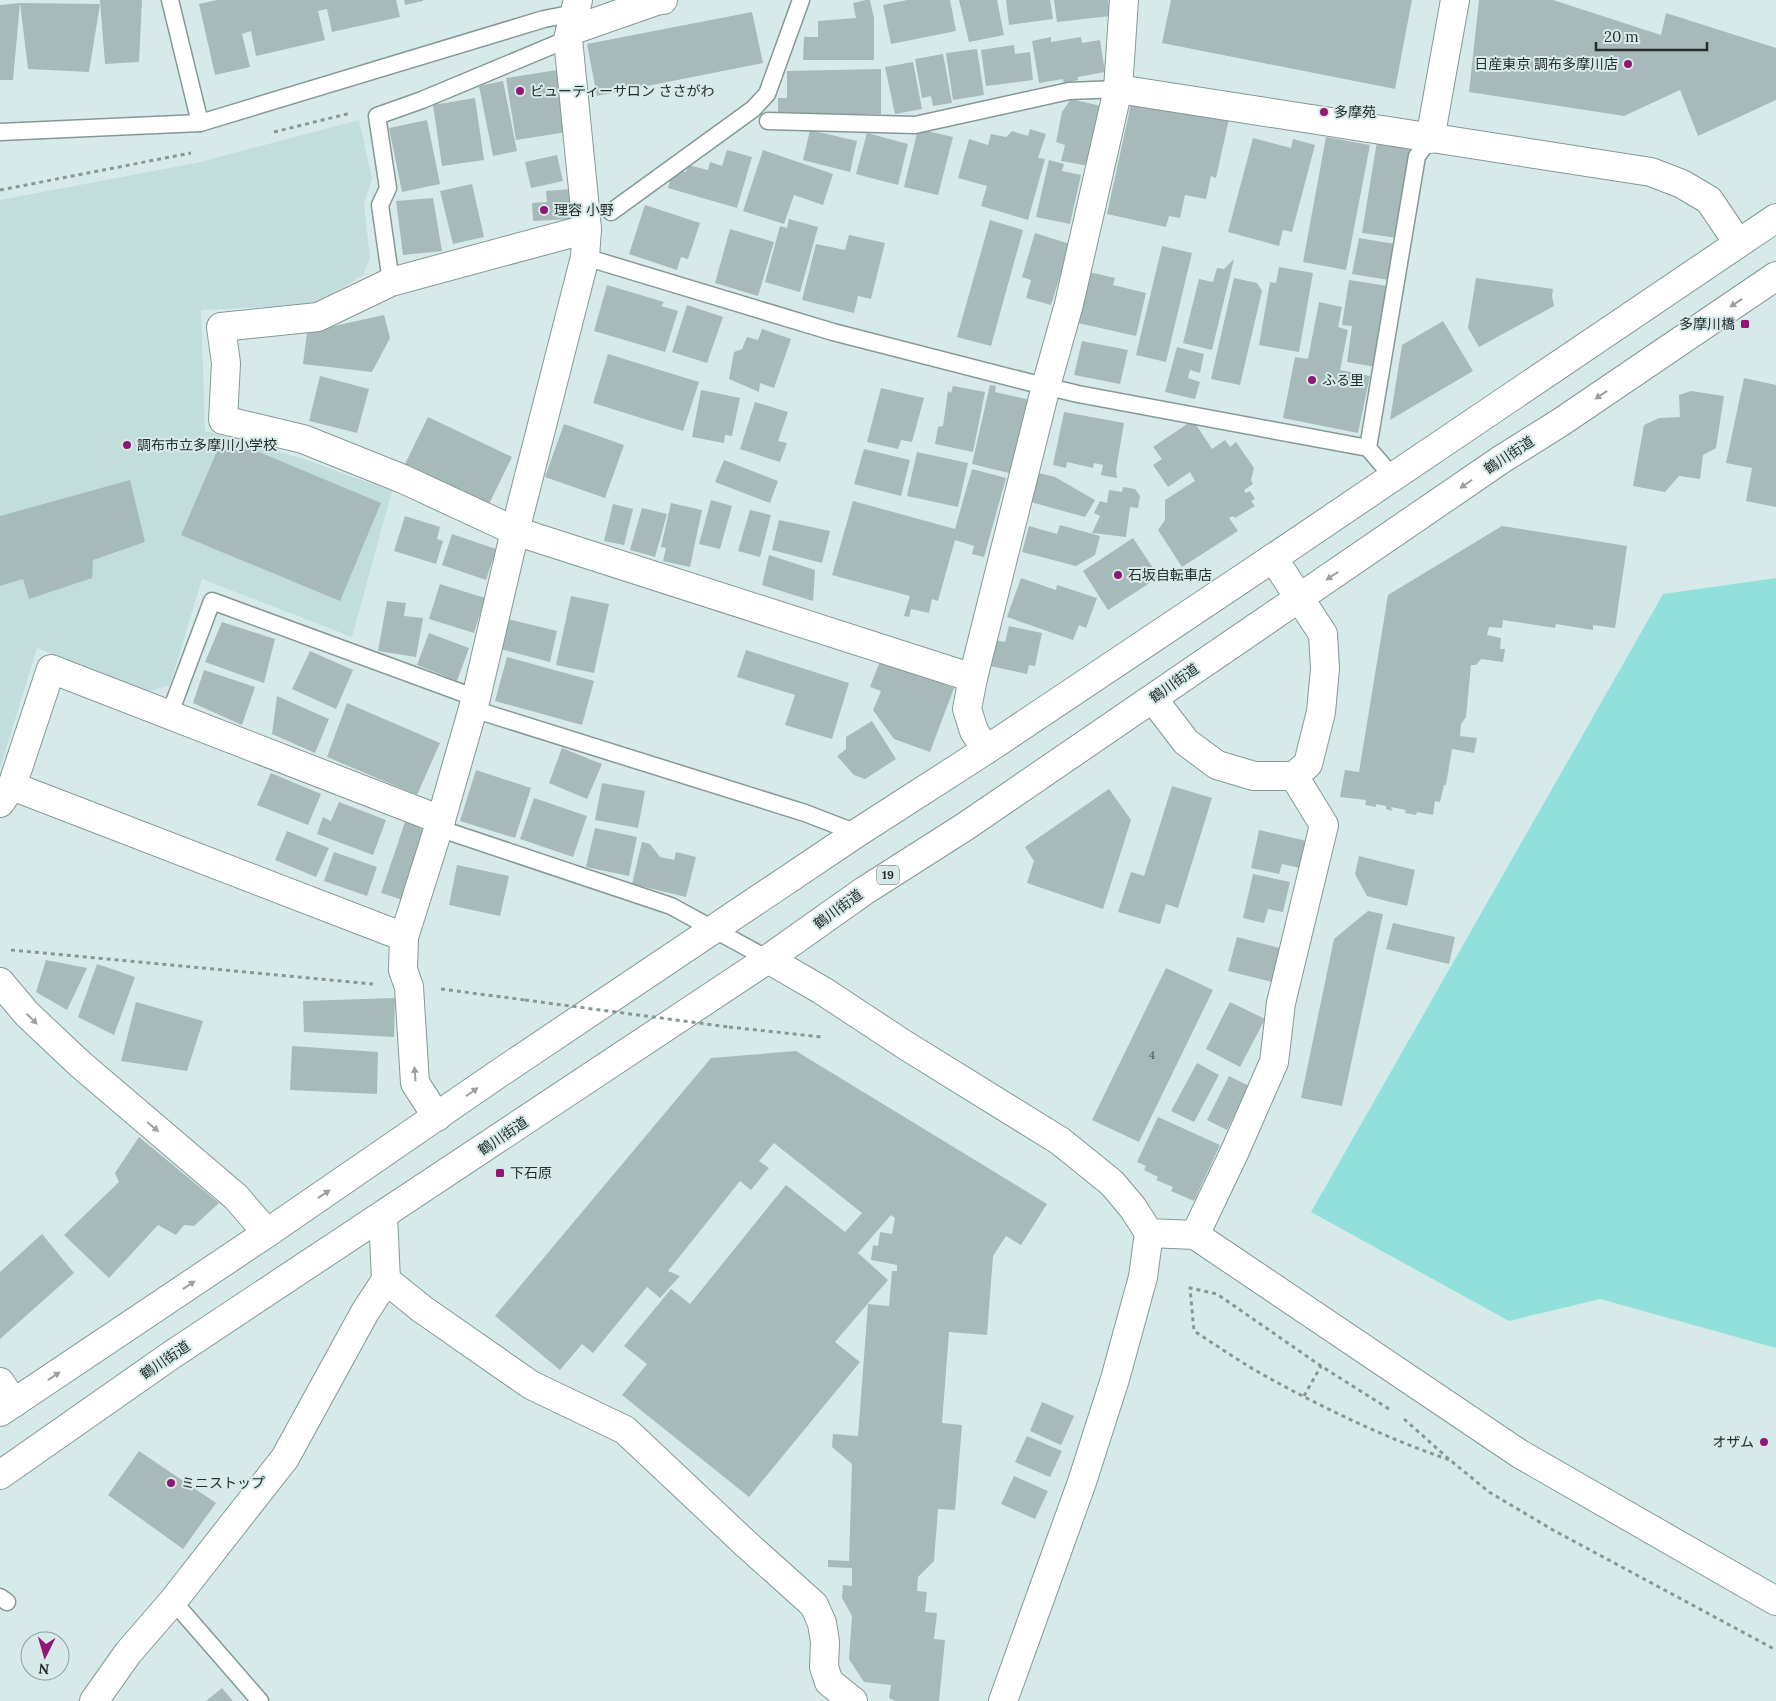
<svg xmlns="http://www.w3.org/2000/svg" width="1776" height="1701" font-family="Lora,'Noto Sans JP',serif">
<rect width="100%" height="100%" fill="#d6ebe9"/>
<!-- built -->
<polygon fill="#c1dedc" points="359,120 372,178 364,204 370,259 363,275 314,305 201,310 205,431 304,459 392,491 352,637 202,579 170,685 148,692 37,648 0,769 0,200 196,163"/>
<!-- green -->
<polygon fill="#91e0db" points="1776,578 1776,1348 1600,1299 1509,1321 1311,1212 1663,594"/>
<!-- building -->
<g fill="#a6bab9">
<polygon points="100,0 142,0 139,62 105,64"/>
<polygon points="217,0 396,0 400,17 332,32 327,9 318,11 325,40 256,56 251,31 242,34 250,67 215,75 199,4"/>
<polygon points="404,0 423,0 423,1 405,5"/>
<polygon points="866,0 870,0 874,18 874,60 803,60 804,37 818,37 818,21 856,18 853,3"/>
<polygon points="907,0 950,0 956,31 891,44 883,5"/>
<polygon points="959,0 997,0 1004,35 969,42"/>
<polygon points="1006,0 1050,0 1053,19 1009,25"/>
<polygon points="1054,0 1108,0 1110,16 1057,22"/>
<polygon points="1171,0 1412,0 1395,89 1162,43"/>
<polygon points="1479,0 1553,0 1661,35 1666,13 1776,48 1776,100 1698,136 1680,90 1624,116 1469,92"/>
<polygon points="20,3 100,4 89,72 28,69"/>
<polygon points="20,3 13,80 0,80 0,5"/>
<polygon points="752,12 763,63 597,96 587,44"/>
<polygon points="1051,37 1051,42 1081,37 1082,43 1100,40 1105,72 1078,77 1078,80 1064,83 1063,79 1039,83 1032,41"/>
<polygon points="1014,45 1015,54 1030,52 1033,80 986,86 981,50"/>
<polygon points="977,49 984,95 953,100 946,53"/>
<polygon points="943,54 952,103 933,106 931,96 922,98 915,59"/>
<polygon points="913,62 922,109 895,114 885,67"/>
<polygon points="881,69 881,114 778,115 778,98 787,98 787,71"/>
<polygon points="557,70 567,132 516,140 506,78"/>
<polygon points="503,81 517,151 493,156 479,86"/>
<polygon points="475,98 484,160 442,166 433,105"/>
<polygon points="1071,99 1101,106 1089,166 1061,161 1065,145 1056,142 1062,112"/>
<polygon points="1132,99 1229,119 1216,178 1211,176 1206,199 1185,195 1180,218 1169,216 1166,227 1107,214"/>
<polygon points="427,120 440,184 402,192 389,128"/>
<polygon points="918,129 953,137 938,195 904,187"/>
<polygon points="1030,129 1046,134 1038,158 1045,159 1028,220 981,206 987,186 958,178 969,139 988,145 991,134 1006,137 1012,131 1028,136"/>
<polygon points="810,130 857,141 850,172 803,160"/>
<polygon points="867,133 908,144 898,185 856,174"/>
<polygon points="1326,137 1370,145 1346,270 1303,262"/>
<polygon points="1253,138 1291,148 1293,139 1315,145 1292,232 1283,230 1279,246 1228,232"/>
<polygon points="1377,141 1412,147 1398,238 1362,233"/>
<polygon points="727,150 752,157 737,208 668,188 673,169 686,172 688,165 708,170 710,162 722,166"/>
<polygon points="763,150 833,174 823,205 794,195 784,224 743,211"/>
<polygon points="557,155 563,181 531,188 525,162"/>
<polygon points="1049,160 1064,164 1062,171 1081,175 1070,224 1036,217"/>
<polygon points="472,184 484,237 453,244 440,191"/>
<polygon points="571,189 573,219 533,221 532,203 547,202 546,191"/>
<polygon points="433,198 442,251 403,255 396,201"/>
<polygon points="645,205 700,223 688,259 681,257 677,270 629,254"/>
<polygon points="789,219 818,227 800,292 765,282 780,226 787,228"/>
<polygon points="990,220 1023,230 991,346 957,337"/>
<polygon points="730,229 774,242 758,296 715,283"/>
<polygon points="1035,233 1070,244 1051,305 1026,298 1031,280 1022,277"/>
<polygon points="849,235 885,243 871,299 858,296 854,313 802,300 816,244 845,250"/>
<polygon points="1359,238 1395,244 1389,280 1352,274"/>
<polygon points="1162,246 1192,253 1166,362 1136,355"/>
<polygon points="1234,259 1212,350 1183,343 1199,279 1213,282 1217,268 1224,269"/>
<polygon points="1279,267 1313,273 1299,352 1259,345 1270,282 1276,283"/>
<polygon points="1089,272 1115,278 1113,285 1146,293 1136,336 1078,323"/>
<polygon points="1234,278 1257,283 1262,291 1240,385 1211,379"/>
<polygon points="1476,278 1553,289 1552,296 1554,306 1479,347 1468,328"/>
<polygon points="1349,280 1388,286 1376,367 1347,362 1352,326 1342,325"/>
<polygon points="607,285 664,302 661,306 678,311 665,352 594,331"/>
<polygon points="1319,302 1342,307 1338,327 1348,330 1340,370 1370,376 1358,433 1283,418 1295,357 1308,359"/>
<polygon points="687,305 723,317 707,363 672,352"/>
<polygon points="384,315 390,338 372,372 303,364 307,332"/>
<polygon points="1443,321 1473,371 1390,420 1402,345"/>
<polygon points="762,329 791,339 774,388 760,383 759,392 729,379 734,352 742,349 747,337 758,340"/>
<polygon points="1082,341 1128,350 1120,384 1074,375"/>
<polygon points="1177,347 1204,354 1200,373 1190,370 1188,378 1200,382 1195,399 1165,392"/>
<polygon points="608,354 699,382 683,431 593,403"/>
<polygon points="320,376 369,389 357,433 309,421"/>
<polygon points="1744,378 1776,385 1776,507 1746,501 1752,468 1726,463"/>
<polygon points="990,385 996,386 995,392 1030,400 1013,474 972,464"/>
<polygon points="953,386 985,392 973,452 935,444 938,427 943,426 948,391 951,393"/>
<polygon points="881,388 924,398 912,442 901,440 898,449 867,442"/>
<polygon points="701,390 740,398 732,436 725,435 724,443 692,437"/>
<polygon points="1691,391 1724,396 1716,448 1703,455 1700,479 1679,476 1665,492 1633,486 1644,425 1659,418 1680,417 1679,395"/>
<polygon points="755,402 788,412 778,441 787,443 780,462 740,449"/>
<polygon points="1064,412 1124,423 1116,470 1117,478 1101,475 1103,465 1094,463 1093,468 1067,462 1066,468 1053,465"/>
<polygon points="428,417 512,457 488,506 404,466"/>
<polygon points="1193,420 1212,449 1225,440 1230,447 1236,442 1254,468 1251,480 1253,484 1244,490 1246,493 1250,491 1255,499 1251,501 1255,506 1235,518 1233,516 1229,518 1238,531 1182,567 1158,530 1165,520 1165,500 1195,481 1190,472 1168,487 1153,465 1162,459 1153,447"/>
<polygon points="564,424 624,445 605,498 545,477"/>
<polygon points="223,437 381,503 340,601 181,535"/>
<polygon points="864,449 910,460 901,496 854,484"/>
<polygon points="917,452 968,463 958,507 907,496"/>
<polygon points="724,460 778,481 770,503 715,482"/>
<polygon points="972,469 1006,478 984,557 972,554 974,546 955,540 938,601 932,599 929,613 911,609 909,617 904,616 910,596 832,575 853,501 955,529"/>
<polygon points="1035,472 1055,477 1095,500 1085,517 1027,501"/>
<polygon points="130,480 145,542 93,560 92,578 29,599 23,579 0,586 0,516"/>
<polygon points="1123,487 1135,489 1140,496 1138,508 1130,507 1126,537 1092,533 1100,516 1094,513 1100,501 1107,503 1109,490 1122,492"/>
<polygon points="711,500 732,506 720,549 699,544"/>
<polygon points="671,503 702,510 690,567 663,561 666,548 661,547"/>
<polygon points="613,504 633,509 624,545 604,541"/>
<polygon points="642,508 667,514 655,557 630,550"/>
<polygon points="750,510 771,515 760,557 738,551"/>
<polygon points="405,516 440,527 437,539 443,541 436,564 394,551"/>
<polygon points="779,520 830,531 822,563 772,550"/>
<polygon points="1060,525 1100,536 1095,555 1076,566 1022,552 1029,526 1057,534"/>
<polygon points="1502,526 1627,546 1615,628 1593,625 1593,630 1556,624 1555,628 1503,620 1502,628 1489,627 1487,635 1501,638 1500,649 1505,649 1503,662 1481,659 1476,665 1471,665 1466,717 1461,724 1460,736 1477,738 1474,753 1452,749 1446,785 1444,785 1440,802 1435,801 1433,815 1417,812 1416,815 1405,813 1406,810 1391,807 1392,811 1386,809 1386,806 1376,804 1376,807 1365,805 1366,800 1340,797 1345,770 1359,772 1388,595"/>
<polygon points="452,534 496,549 486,580 442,565"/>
<polygon points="1133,538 1159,577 1108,610 1083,571"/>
<polygon points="769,555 815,570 813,601 762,585"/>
<polygon points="1021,578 1056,590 1057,585 1097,598 1086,628 1079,625 1073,640 1007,617"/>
<polygon points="440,584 485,598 474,633 429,619"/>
<polygon points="571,596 609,604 594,673 556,665"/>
<polygon points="387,601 406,603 404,616 423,618 416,657 378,651"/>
<polygon points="508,619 557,631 550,662 500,649"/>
<polygon points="222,622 275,639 264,683 205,662"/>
<polygon points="1009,626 1042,633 1035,666 1029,665 1027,674 990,666 995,640 1005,642"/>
<polygon points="429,633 469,648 457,681 417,665"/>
<polygon points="746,650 849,683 832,739 785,725 795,695 737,677"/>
<polygon points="310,651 353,670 336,709 292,689"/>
<polygon points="507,657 594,681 582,725 495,701"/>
<polygon points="880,661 954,688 930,752 894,739 873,710 881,691 870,687"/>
<polygon points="204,670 255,687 242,725 193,703"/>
<polygon points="277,696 329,719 315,753 272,734"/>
<polygon points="347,703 440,743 417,795 327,757"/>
<polygon points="872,721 896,759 865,779 854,775 837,756 846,749 846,737"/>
<polygon points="562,748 602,764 587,799 549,783"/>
<polygon points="476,770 531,788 515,838 460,821"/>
<polygon points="271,773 321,794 308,825 257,805"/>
<polygon points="602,783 645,791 638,828 595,820"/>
<polygon points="1172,786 1212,798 1178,908 1166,904 1160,924 1118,912 1131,872 1144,876"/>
<polygon points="1109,789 1131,820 1103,909 1027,883 1034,861 1025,847"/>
<polygon points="534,798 587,816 573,857 520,839"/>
<polygon points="339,802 386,820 373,855 317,834 323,817 331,821"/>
<polygon points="406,819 426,825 403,900 381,893"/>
<polygon points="595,828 637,837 629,876 586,867"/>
<polygon points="1259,830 1311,842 1305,869 1282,864 1279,874 1251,868"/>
<polygon points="287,831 329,848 316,877 275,860"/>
<polygon points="642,842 650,844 660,857 674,860 676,852 696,857 686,897 632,884"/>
<polygon points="334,852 377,867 367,896 324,881"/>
<polygon points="1359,856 1415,870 1407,906 1367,896 1355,874"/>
<polygon points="457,865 509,876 500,916 449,905"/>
<polygon points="1253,874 1290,882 1283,912 1268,909 1264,923 1243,918"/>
<polygon points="1368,911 1383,914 1342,1106 1301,1098 1334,939"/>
<polygon points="1393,923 1455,937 1449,964 1386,949"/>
<polygon points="1237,937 1280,948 1272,982 1228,971"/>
<polygon points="46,960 87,968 67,1010 36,992"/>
<polygon points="97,964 135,977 114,1035 78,1017"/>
<polygon points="1166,968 1213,990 1139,1142 1092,1120"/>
<polygon points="395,998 394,1037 304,1032 303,1001"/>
<polygon points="136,1002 203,1021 187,1071 121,1061"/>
<polygon points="1230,1002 1265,1019 1240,1067 1206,1049"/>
<polygon points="292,1046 378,1052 377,1094 290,1090"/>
<polygon points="796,1051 1047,1204 1021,1245 1006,1236 993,1256 987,1335 949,1332 942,1423 962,1425 955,1510 938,1509 934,1561 918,1577 917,1591 927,1592 925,1612 937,1613 934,1639 945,1640 939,1701 895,1701 889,1698 891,1685 864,1682 849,1659 852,1616 842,1598 843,1585 852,1586 852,1568 828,1567 828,1560 849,1561 852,1464 832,1447 833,1434 858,1436 868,1304 889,1306 892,1271 897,1271 897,1265 871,1260 873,1245 878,1246 880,1232 892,1234 895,1218 891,1215 858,1253 888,1280 835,1342 860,1362 749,1497 622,1395 647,1364 624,1346 671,1289 690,1304 786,1185 845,1232 862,1213 774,1143 759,1161 769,1168 751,1190 740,1181 668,1271 680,1276 660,1298 647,1287 593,1353 582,1344 560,1370 495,1316 711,1058"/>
<polygon points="1197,1063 1219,1075 1194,1122 1171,1111"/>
<polygon points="1229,1076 1249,1086 1227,1130 1207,1120"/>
<polygon points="1158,1117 1220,1145 1194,1201 1171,1191 1173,1187 1156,1180 1158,1177 1144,1170 1146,1166 1137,1162"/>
<polygon points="139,1137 219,1203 194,1226 184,1225 176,1235 158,1225 109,1278 64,1235 119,1182 115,1173"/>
<polygon points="42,1234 74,1273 0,1339 0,1272"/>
<polygon points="1042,1402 1074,1416 1061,1445 1030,1431"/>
<polygon points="1027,1436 1062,1451 1050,1477 1015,1462"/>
<polygon points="139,1451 216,1503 183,1549 108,1495"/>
<polygon points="1014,1476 1048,1491 1035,1519 1001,1504"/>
<polygon points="222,1688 233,1701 206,1701"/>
</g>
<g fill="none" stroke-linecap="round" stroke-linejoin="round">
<!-- service casing -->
<g stroke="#859896" stroke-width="19">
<g id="service">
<polyline points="170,0 200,123"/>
<polyline points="768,121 915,125 1069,91 1118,89"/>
<polyline points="0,132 200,123 544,19 575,13"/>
<polyline points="611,212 753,109 767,94 801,0"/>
<polyline points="585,257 833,332 1028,382 1078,394 1368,448 1392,476"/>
<polyline points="391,282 380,205 388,188 377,116 422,100 568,39"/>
<polyline points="1368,448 1417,156 1430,139"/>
<polyline points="473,709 805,813 857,833"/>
<polyline points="170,713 212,601 476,698"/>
<polyline points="438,828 671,906 768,959"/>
<polyline points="0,1597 7,1602"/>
<polyline points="173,1601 260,1701"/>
</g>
</g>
<!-- minor casing -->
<g stroke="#859896" stroke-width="30">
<g id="minor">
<polyline points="570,31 656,1 663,0"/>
<polyline points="1118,89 1651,172 1682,184 1709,200 1738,243"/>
<polyline points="1430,139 1455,0"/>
<polyline points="587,229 391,282 318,317 221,327 226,363 223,420 303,439 403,479 515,531 973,678"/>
<polyline points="1153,699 1186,742 1217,765 1254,776 1294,776 1308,764 1321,712 1325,668 1323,634 1273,558"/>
<polyline points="986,750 974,731 967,709 973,678 1046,386 1069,304 1118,89 1124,0"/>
<polyline points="12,786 404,937"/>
<polyline points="0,803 12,786 51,669 441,820"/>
<polyline points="0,982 27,1014 80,1064 236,1197 267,1233"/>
<polyline points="437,1117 415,1083 409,987 403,970 404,937 441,820 476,698 515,531 585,257 587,229 568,39 578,0"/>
<polyline points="1195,1235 1235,1151 1274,1062 1281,1003 1324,825 1294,776"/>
<polyline points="386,1280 422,1309 531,1385 625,1430 745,1543 814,1605 822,1623 825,1642 824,1667 829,1682 853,1701"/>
<polyline points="0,1382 14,1403"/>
<polyline points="94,1701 128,1653 173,1601 285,1458 365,1312 386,1280 383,1216"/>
</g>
</g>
<!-- tertiary casing -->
<g stroke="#859896" stroke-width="30">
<g id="tertiary">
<polyline points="768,959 823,991 905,1045 1060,1141 1112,1183 1133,1208 1149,1233 1195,1235 1520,1454 1776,1601"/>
<polyline points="1003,1701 1082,1482 1115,1379 1143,1277 1149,1233"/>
</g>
</g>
<!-- primary casing -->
<g stroke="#859896" stroke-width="30">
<g id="primary">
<polyline points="0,1412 267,1233 498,1074 857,833 986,750 1273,558 1776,218"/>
<polyline points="0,1475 170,1356 768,959 864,891 966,826 1502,459 1561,422 1776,276"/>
</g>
</g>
<!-- path -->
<g stroke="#889796" stroke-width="3" stroke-dasharray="4 4" stroke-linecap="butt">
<polyline points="274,132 351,113"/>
<polyline points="0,190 191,153"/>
<polyline points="11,950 373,984"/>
<polyline points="441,989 525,1000"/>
<polyline points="729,1027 822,1037"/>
<polyline points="1304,1396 1321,1366"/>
<path d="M1389 1409 1321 1366 1217 1294 1190 1288 1194 1331C1219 1347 1243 1364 1269 1378 1327 1410 1388 1439 1450 1460"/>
<polyline points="1404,1419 1450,1460 1489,1492 1553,1530 1776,1650"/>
</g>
<!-- service -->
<use href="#service" stroke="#fff" stroke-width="16"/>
<!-- minor -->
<use href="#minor" stroke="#fff" stroke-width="28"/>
<!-- tertiary -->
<use href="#tertiary" stroke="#fff" stroke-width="28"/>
<!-- primary -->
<use href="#primary" stroke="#fff" stroke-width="28"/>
<!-- path-bridge -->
<polyline stroke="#889796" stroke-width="3" stroke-dasharray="4 4" stroke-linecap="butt" points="525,1000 729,1027"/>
</g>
<!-- one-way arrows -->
<defs><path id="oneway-solid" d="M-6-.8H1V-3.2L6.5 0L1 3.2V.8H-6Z" transform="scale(1.25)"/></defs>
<g fill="#9da0a0">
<use href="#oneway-solid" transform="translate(1736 303) rotate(146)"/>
<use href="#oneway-solid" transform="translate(1601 395) rotate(146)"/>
<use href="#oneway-solid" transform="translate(1466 484) rotate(145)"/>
<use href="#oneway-solid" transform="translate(1332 576) rotate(146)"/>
<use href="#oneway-solid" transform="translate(32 1019) rotate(44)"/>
<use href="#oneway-solid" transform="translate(415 1074) rotate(-94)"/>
<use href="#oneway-solid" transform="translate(472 1092) rotate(-35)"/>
<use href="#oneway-solid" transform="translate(153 1127) rotate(40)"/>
<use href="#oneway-solid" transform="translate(324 1194) rotate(-34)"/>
<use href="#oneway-solid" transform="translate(189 1285) rotate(-34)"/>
<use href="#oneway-solid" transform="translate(54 1376) rotate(-34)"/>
</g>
<!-- markers -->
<g fill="#921774" stroke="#d6ebe9" stroke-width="2">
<circle cx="1628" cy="64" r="5"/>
<circle cx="520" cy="91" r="5"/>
<circle cx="1324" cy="112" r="5"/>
<circle cx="544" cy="210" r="5"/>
<rect x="1740" y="319" width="10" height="10" rx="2.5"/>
<circle cx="1312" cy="380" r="5"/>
<circle cx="127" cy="445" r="5"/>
<circle cx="1118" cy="575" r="5"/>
<rect x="495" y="1168" width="10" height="10" rx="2.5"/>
<circle cx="1764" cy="1442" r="5"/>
<circle cx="171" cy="1483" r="5"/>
</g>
<g text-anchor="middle" stroke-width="4" stroke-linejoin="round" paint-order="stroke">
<!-- number labels -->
<g font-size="11" fill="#455050">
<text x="1152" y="1059">4</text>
</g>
<!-- shield labels -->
<rect fill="#d6ebe9" stroke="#5a6665" stroke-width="1" x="877" y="865.5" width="22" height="19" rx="4"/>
<g font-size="12" font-weight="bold" fill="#252d2d">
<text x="888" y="879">19</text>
</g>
<!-- poi labels -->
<g font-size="14" fill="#252d2d" stroke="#d6ebe9" text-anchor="start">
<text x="1618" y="69" text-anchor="end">日産東京 調布多摩川店</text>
<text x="530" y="96">ビューティーサロン ささがわ</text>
<text x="1334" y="117">多摩苑</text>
<text x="554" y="215">理容 小野</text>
<text x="1735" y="329" text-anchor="end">多摩川橋</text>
<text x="1322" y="385">ふる里</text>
<text x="137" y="450">調布市立多摩川小学校</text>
<text x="1128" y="580">石坂自転車店</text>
<text x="510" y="1178">下石原</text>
<text x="1754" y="1447" text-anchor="end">オザム</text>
<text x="181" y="1488">ミニストップ</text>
</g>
<!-- street labels -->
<g font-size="14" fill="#252d2d" stroke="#d6ebe9">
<text transform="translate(1509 455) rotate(-33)" y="5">鶴川街道</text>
<text transform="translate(1174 683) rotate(-35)" y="5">鶴川街道</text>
<text transform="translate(838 909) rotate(-36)" y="5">鶴川街道</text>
<text transform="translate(503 1136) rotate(-34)" y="5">鶴川街道</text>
<text transform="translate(165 1360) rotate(-34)" y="5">鶴川街道</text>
</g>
</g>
<!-- north arrow -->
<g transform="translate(45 1656) rotate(185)"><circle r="24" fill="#d6ebe9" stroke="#8f9f9e"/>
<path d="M0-4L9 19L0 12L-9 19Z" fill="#921774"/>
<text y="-8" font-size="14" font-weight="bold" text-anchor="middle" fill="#252d2d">N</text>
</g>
<!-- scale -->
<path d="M1596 42v8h111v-8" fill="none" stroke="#252d2d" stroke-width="2.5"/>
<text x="1604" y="42" font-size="15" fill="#252d2d" stroke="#d6ebe9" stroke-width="4" paint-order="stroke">20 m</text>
</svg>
